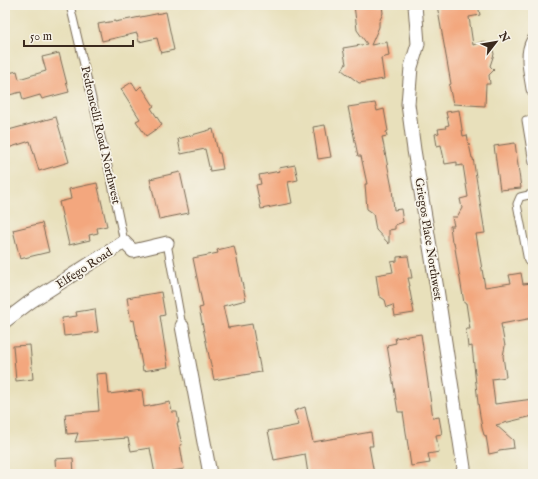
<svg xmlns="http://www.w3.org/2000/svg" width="538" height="479" font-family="'IM FELL English',serif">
<rect width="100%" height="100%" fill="#f7f3e8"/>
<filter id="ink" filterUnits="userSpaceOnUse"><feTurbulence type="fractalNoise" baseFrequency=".025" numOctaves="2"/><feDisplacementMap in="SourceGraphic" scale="8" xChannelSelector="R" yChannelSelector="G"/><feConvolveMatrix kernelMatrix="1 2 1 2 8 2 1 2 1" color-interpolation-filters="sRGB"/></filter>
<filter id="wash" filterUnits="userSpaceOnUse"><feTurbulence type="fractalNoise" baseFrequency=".012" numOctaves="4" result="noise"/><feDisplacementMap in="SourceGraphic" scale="16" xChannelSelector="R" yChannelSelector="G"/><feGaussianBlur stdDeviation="0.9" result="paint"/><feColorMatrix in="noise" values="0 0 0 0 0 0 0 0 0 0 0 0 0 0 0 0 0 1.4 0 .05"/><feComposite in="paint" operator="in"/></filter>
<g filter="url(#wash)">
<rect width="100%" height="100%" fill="#e8e0bb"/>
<g id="blocks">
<!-- building -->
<g fill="#f3a77e">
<polygon points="354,5 382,5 383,13 379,22 379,27 371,45 387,42 389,56 381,58 384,79 359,83 342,70 346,64 343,48 367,44 357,30"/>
<polygon points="437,5 478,5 480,15 469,17 473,45 484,41 492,47 494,54 490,66 494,70 489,75 490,84 486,84 485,106 453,104 449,85 451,84"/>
<polygon points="166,12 174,50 161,53 157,38 139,42 137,33 102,41 98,24 115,21 115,22"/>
<polygon points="59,53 69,92 42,99 40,95 23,100 21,92 5,96 5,74 17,71 19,79 46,71 42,57"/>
<polygon points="132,82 137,90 141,86 154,106 151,108 162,125 146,136 136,121 140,119 121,89"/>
<polygon points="375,103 377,111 384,109 388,131 386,132 387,136 382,137 392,188 394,210 401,209 403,222 395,225 395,229 389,230 389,244 376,230 373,213 367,209 365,184 367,184 361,156 358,156 348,107"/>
<polygon points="459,110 463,136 467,135 472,158 473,158 485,233 476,234 485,287 511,283 509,275 521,273 523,284 533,283 533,318 501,324 505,346 503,356 506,377 492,379 495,404 533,399 533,416 496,425 513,440 514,448 499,450 498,452 489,454 486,436 484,435 482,428 478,403 472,346 468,347 466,329 470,329 466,303 464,303 454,242 452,242 450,226 454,226 452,217 457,217 462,208 460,199 468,197 463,165 457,166 457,162 445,164 441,145 437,146 435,134 439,133 438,129 446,128 445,126 449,125 446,112"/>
<polygon points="56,117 69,162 39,171 30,141 8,148 5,138 5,131"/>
<polygon points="325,125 331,157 318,159 313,127"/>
<polygon points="213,129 218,153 220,153 223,169 210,171 205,149 181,154 178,139"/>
<polygon points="515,143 521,188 500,190 494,146"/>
<polygon points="295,165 298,180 288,182 292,203 261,209 256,185 261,184 259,175 280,171 279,168"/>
<polygon points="180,172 189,213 159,219 150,179"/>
<polygon points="97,183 107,226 97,228 98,233 89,235 90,240 69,245 59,202 71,199 69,189"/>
<polygon points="42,223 49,252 20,259 13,230"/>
<polygon points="234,246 246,300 223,306 228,328 252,324 261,372 214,380 199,308 203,307 193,258 218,253 217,250"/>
<polygon points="408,256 412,278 408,278 410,286 409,286 414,313 395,316 393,305 387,307 385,300 379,296 376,275 393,272 391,262 397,261 397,257"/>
<polygon points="161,292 165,315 160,316 168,367 143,371 134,320 131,321 127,298"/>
<polygon points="95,309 98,332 64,336 62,318 77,316 76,312"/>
<polygon points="421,334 433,418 439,417 442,434 436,435 439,452 428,454 430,463 411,466 403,412 398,412 387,345 396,343 395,338"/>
<polygon points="30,345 33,379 16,381 13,346"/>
<polygon points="107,373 109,394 142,390 144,407 170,402 172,412 177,412 179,423 177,423 182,445 180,445 184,469 155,474 150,448 131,451 128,438 75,442 78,433 67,434 65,414 99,411 96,374"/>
<polygon points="305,407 313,442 371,432 373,446 369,446 374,474 308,474 305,454 274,460 268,431 299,425 294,411"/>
<polygon points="73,458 74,474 56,474 55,459"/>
</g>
</g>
</g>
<g filter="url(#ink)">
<use href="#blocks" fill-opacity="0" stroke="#786a55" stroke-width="1"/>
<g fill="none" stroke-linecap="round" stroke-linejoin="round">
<!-- service casing -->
<g stroke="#786a55" stroke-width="9">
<g id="service">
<polyline points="70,5 112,184 124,242"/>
<polyline points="526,120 533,163"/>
<polyline points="533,194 520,197 517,204 528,261 533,265"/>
<polyline points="167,243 182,326"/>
</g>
</g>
<!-- minor casing -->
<g stroke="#786a55" stroke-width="15">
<g id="minor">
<polyline points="415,5 418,44 411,67 408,104 414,150 437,289 464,468 462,474"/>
<path d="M533 41C525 55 531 74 533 89"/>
<polyline points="5,321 30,302 124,242 133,251 167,243"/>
<polyline points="182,326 210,474"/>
</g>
</g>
<!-- service -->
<use href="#service" stroke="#fff" stroke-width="7"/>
<!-- minor -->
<use href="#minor" stroke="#fff" stroke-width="13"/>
</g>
</g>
<g text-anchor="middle" stroke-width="3.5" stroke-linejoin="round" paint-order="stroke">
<!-- street labels -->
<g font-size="12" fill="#3b2a1e" stroke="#f7f3e8">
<text transform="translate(101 135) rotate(77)" y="4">Pedroncelli Road Northwest</text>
<text transform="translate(429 239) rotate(81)" y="4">Griegos Place Northwest</text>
<text transform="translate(84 268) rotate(-33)" y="4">Elfego Road</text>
</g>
</g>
<!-- margin -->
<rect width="538" height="479" fill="none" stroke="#f7f3e8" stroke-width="20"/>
<!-- north arrow -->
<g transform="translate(496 42) rotate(59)" stroke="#f7f3e8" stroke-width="3" paint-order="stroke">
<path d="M0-3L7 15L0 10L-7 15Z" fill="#3b2a1e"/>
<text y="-6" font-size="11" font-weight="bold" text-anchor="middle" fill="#3b2a1e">N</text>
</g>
<!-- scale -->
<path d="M24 40v6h109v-6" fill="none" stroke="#3b2a1e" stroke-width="2"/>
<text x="30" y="40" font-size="12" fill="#3b2a1e" stroke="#f7f3e8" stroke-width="3" paint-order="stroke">50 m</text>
</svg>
